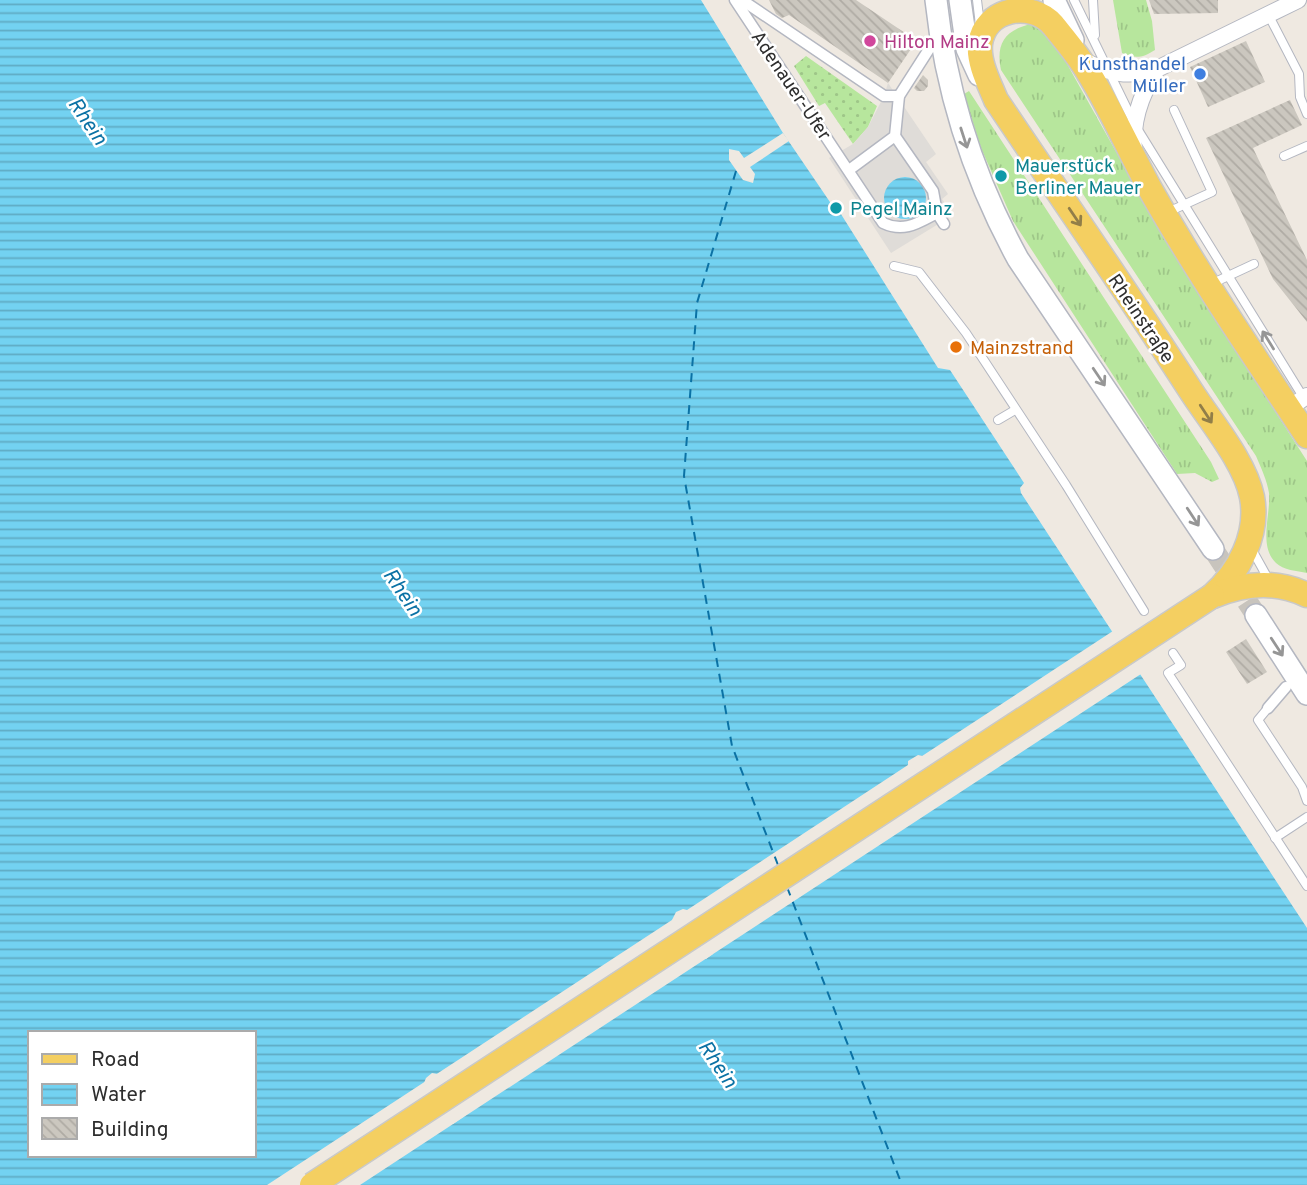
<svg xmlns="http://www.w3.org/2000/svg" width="1307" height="1185" font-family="Overpass,sans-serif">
<defs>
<pattern id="grass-tufts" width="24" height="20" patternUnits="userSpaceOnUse" patternTransform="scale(1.75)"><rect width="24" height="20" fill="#b7e69d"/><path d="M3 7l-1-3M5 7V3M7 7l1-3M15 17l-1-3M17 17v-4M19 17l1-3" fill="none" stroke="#9ec688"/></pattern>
<pattern id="garden-dots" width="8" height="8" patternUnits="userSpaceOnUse" patternTransform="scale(1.75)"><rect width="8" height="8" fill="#b7e69d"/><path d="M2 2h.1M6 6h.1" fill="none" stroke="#9ec688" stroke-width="1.8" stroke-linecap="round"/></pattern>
<pattern id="water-rules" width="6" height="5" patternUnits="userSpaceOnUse" patternTransform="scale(1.75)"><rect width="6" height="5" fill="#73d2f1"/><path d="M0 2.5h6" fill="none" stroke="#5fabc4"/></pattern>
<pattern id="building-back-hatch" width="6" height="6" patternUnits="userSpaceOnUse" patternTransform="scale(1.75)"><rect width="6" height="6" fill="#cbc7bf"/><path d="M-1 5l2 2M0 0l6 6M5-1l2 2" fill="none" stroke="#afaba4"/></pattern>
</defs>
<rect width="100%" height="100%" fill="#efe9e1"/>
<!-- grass -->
<g fill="url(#grass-tufts)">
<path d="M1113 0H1146L1152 21 1155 50C1142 58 1136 59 1122 53Z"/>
<path d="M1027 25H1039L1052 37 1167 243 1307 461V573C1297 571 1283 570 1276 563 1258 546 1271 514 1269 493 1267 480 1261 468 1256 456L1001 70C996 46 1003 32 1027 25Z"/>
<polygon points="969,91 1211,462 1219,479 1212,482 1195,473 1177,474 1013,221 981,148 964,94"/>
</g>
<!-- garden -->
<polygon fill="url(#garden-dots)" points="806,56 877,106 868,127 853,144 825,103 819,106 794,66"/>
<!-- plaza -->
<path fill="#dfdcd8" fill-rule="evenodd" d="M888 83 936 154 926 162 948 194 942 199 953 215 891 253 829 158 853 144 868 127 884 96ZM904 177 911 178 921 185 926 197 923 209 912 217 906 218H900L889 211 884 199 898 178Z"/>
<!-- water -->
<g fill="url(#water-rules)" fill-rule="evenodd">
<path d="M0 0H701L783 133 832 205 830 207 835 213 839 211 938 368 950 370 1024 483 1020 488 1021 493 1307 928V1185H0ZM918 755 923 756 948 795 944 801 933 803 908 765V761ZM683 909 687 910 713 949V954L706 959H699L672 920 676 912ZM30 1033H254V1155H30ZM432 1073 438 1074 463 1117 453 1124 424 1083 426 1078Z"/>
<circle cx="905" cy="198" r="21"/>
</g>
<!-- pier -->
<g fill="#efe9e1" fill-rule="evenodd">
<polygon points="783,133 789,141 750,167 755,174 753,183 743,180 729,160 729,149 739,151 744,158"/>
<path d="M1116 629 1144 672 360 1185H267L675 918 701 957 706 955 710 951 684 912 911 763 936 800 942 798 945 794 919 758ZM433 1077H436L460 1114 457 1118 451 1120 427 1082Z"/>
</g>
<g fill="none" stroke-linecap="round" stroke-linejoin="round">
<!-- ferry -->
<g stroke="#0b72a5" stroke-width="2" stroke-dasharray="9 7" stroke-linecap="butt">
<polyline points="736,171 697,303 684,476 732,746 778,865"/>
<polyline points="787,887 902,1185"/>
</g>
</g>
<!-- building -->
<g fill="url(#building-back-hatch)">
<polygon points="769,0 856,0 911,37 910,39 915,43 888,83 789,15 782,18 776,14"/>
<polygon points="1149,0 1218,0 1218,13 1154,14"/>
<polygon points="1246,41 1265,82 1208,107 1190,67"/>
<polygon points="923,75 928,80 928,86 924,91 917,91 914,88"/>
<polygon points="1290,100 1302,125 1253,148 1307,260 1307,322 1273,279 1206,138"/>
<polygon points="1246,639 1267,672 1247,684 1226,652"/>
</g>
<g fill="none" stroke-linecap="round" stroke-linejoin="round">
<!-- secondary-tunnel -->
<polyline stroke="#c8c4bd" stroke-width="21" stroke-dasharray="21 10" stroke-linecap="butt" points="1213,549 1256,615"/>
<!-- service casing -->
<g stroke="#b4b7c1" stroke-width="10">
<g id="service">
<polyline points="977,0 980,25"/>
<polyline points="1074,0 1135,125 1305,400"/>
<polyline points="1093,0 1095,35"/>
<polyline points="1268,14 1299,74 1300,97 1307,114"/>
<polyline points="1284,156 1307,146"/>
<polyline points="1168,212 1212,192 1174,110"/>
<polyline points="894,266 919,272 966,333 1066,485 1144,611"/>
<polyline points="1211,284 1254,264"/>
<polyline points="998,420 1015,410"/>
<polyline points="1251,548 1270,582"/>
<polyline points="1173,653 1181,665 1168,673 1307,886"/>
<polyline points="1268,708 1258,720 1302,787 1307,801"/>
<polyline points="1275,838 1307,817"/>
</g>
</g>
<!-- pedestrian casing -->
<g stroke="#b4b7c1" stroke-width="13">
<g id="pedestrian">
<path d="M735 0 883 223C904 233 918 223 937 213L944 224"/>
<polyline points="742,0 884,96 899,96"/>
<polyline points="895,136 933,191 937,213"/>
<polyline points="849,170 895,136 899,96 931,46"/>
<polyline points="1268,708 1286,687"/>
</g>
</g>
<!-- minor casing -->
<g stroke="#b4b7c1" stroke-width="18">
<g id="minor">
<path d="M1082 60C1108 73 1128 78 1157 69L1298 0"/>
<path d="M1134 152C1131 122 1141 94 1157 69"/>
<polyline points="1289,408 1307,396"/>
</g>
</g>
<!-- secondary casing -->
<g stroke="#b4b7c1" stroke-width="24">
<g id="secondary">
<path d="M936 0C946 93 973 177 1018 259L1213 549"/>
<polyline points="960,0 967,49 979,75"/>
<polyline points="1054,0 1073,40"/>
<polyline points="1256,615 1307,694"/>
</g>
</g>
<!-- primary casing -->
<g stroke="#c9c9c9" stroke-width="27">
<g id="primary">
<path d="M1212 596C1239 572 1259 535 1252 497 1245 462 1211 422 1191 391 1128 293 1061 197 996 100 989 83 978 62 980 44 985 8 1031 0 1053 25 1065 40 1078 55 1088 72 1111 109 1129 150 1150 189 1198 274 1253 354 1307 436"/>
<path d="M1213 596C1244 583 1276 580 1307 595"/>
</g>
</g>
<!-- service -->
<use href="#service" stroke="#fff" stroke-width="8"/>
<!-- pedestrian -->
<use href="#pedestrian" stroke="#fff" stroke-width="10"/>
<!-- minor -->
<use href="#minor" stroke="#fff" stroke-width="16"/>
<!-- secondary -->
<use href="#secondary" stroke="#fff" stroke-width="21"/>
<!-- primary -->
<use href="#primary" stroke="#f4cf61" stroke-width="24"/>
<!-- primary-bridge casing -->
<g stroke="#c9c9c9" stroke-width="27" stroke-linecap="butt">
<polyline id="primary-bridge" points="312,1185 1212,596"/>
</g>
<!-- primary-bridge -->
<use href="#primary-bridge" stroke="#f4cf61" stroke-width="24"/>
</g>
<!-- one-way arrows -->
<defs><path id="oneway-shaft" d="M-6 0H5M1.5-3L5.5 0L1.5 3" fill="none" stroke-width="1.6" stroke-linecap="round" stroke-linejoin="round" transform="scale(1.75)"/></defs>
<g stroke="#969696">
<use href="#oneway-shaft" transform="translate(964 138) rotate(72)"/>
<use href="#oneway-shaft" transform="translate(1268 340) rotate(-122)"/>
<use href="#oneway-shaft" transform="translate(1099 377) rotate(56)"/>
<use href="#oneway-shaft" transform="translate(1193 517) rotate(57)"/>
<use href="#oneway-shaft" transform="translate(1277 647) rotate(57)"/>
</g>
<g stroke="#917e48">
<use href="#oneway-shaft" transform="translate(1075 217) rotate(56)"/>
<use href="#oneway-shaft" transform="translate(1206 414) rotate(57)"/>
</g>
<!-- markers -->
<circle fill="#d1479c" stroke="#fff" stroke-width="2.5" cx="870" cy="41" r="7"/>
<circle fill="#3f7fe0" stroke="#fff" stroke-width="2.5" cx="1200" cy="74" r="7"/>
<g fill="#0f9aa8" stroke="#fff" stroke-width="2.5">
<circle cx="1001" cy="176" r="7"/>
<circle cx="836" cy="208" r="7"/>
</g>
<circle fill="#e8710a" stroke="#fff" stroke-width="2.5" cx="956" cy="347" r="7"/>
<g text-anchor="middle" stroke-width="5" stroke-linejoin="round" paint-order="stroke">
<!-- hotel labels -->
<g font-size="19" fill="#b23c85" stroke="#fff" text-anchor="start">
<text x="884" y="48">Hilton Mainz</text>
</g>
<!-- shop labels -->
<g font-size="19" fill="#366cbe" stroke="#fff" text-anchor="end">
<text x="1186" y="70">Kunsthandel<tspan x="1186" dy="22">Müller</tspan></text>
</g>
<!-- street labels -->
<g font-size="19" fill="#2e2e2e" stroke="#fff">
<text transform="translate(792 85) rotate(56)" y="7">Adenauer-Ufer</text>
<text transform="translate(1142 318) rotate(56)" y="7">Rheinstraße</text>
</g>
<!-- culture labels -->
<g font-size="19" fill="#0d838f" stroke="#fff" text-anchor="start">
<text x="1015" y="172">Mauerstück<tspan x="1015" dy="22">Berliner Mauer</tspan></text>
<text x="850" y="215">Pegel Mainz</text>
</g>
<!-- food labels -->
<g font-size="19" fill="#c56008" stroke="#fff" text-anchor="start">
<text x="970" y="354">Mainzstrand</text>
</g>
<!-- water labels -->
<g font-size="21" font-style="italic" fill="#0b72a5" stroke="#fff">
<text transform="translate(88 121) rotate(56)" y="7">Rhein</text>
<text transform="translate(403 592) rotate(56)" y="7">Rhein</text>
<text transform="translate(718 1064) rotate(56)" y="7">Rhein</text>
</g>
</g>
<!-- legend -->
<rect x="28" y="1031" width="228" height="126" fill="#ffffff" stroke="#ababab" stroke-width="2"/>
<rect x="42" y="1054" width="35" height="10" fill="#f4cf61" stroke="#ababab" stroke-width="2"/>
<text x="91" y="1066" font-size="21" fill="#2e2e2e">Road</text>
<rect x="42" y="1084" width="35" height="21" fill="url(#water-rules)" stroke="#ababab" stroke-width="2"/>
<text x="91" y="1101" font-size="21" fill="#2e2e2e">Water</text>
<rect x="42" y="1118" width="35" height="21" fill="url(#building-back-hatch)" stroke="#ababab" stroke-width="2"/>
<text x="91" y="1136" font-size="21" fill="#2e2e2e">Building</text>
</svg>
